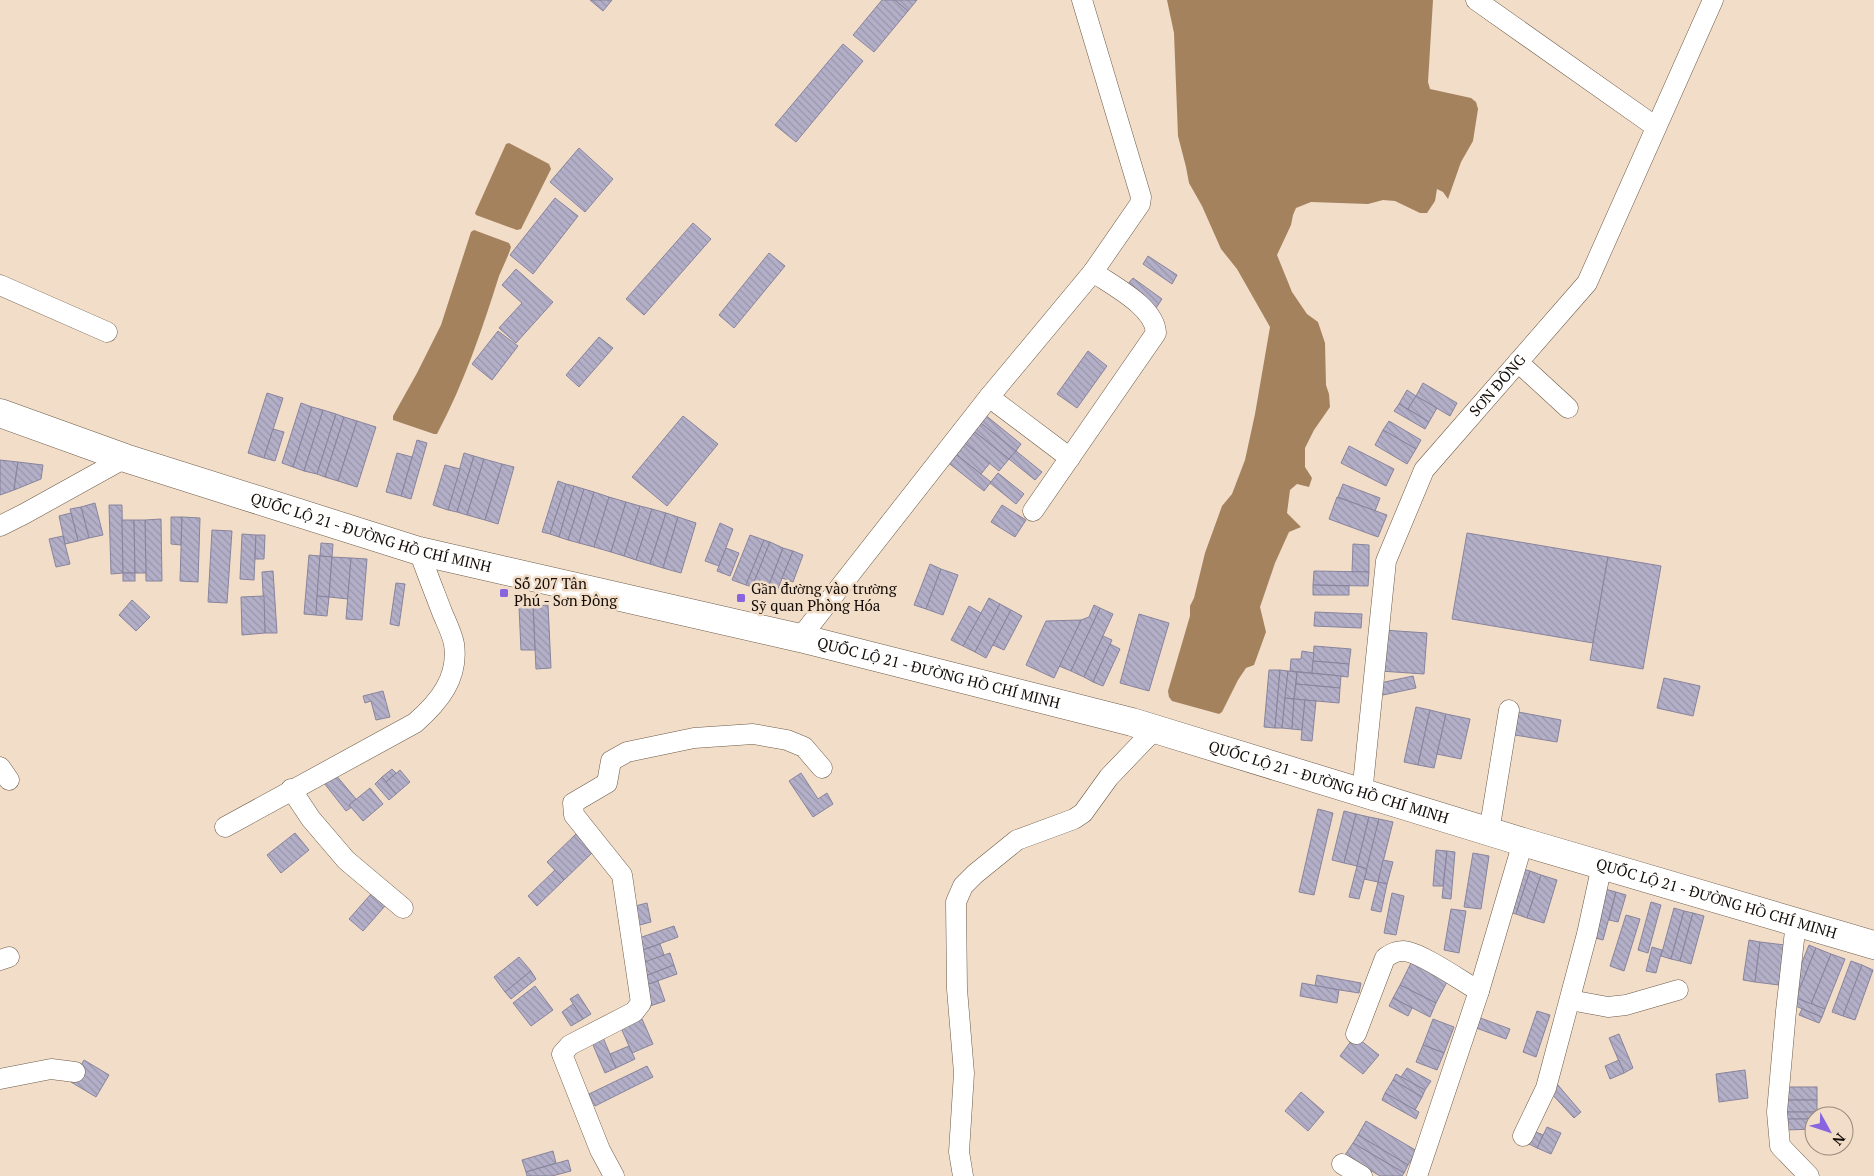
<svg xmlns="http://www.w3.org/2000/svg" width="1874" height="1176" font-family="'PT Serif',serif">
<defs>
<pattern id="building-back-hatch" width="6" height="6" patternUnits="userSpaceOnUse" patternTransform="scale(1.25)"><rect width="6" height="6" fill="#b3afc8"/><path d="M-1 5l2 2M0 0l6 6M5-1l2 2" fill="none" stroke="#9995aa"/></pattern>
</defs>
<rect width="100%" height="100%" fill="#f2ddc8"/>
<!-- water -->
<g fill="#a4825e">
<polygon points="1167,0 1433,0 1428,82 1430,89 1471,98 1476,102 1478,109 1473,141 1461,162 1448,199 1443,192 1437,189 1435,201 1427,213 1420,213 1395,201 1383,200 1368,204 1311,202 1296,208 1293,215 1291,225 1277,255 1292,292 1307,314 1318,322 1325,343 1326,385 1329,394 1330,407 1314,430 1305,448 1305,467 1312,478 1309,487 1297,484 1290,490 1287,513 1301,527 1289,532 1275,563 1260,607 1266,632 1254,665 1246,668 1238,680 1222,712 1219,714 1172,701 1169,697 1168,691 1190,616 1190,606 1194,598 1205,553 1222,506 1232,494 1245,460 1255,414 1270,327 1237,269 1221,249 1202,206 1189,183 1186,167 1178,136 1174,33"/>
<polygon points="509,143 549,164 551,169 521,229 517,230 476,215 475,213 506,144"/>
<path d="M474 230 509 243 511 247C508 257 503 266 499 276 482 330 464 383 437 434H434L393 420V416L417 373 441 325 471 232Z"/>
</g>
<!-- building -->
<g fill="url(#building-back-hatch)" stroke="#88849c">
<polygon points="590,0 612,0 603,11"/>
<polygon points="882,0 895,0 908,11 874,52 853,35"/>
<polygon points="895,0 917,0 908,11"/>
<polygon points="843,44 863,61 796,142 775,125"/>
<polygon points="579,148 613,179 585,212 550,182"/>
<polygon points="555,198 578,216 533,274 510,255"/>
<polygon points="693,223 711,239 644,315 626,299"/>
<polygon points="769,253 785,266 734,328 719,315"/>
<polygon points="1148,256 1177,275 1172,284 1143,264"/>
<polygon points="516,269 553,302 516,343 499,328 522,303 502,285"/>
<polygon points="1133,278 1162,299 1156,308 1126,286"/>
<polygon points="498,331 518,346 492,380 472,364"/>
<polygon points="599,337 613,348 579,387 566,375"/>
<polygon points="1088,351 1107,366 1077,408 1057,394"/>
<polygon points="1423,383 1457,403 1450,416 1416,396"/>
<polygon points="1407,390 1416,396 1408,409 1399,404"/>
<polygon points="267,393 283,398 264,458 248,453"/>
<polygon points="1416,396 1437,408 1429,422 1408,409"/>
<polygon points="301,403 312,407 293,467 282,463"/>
<polygon points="1399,404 1429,422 1425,429 1394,411"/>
<polygon points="312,407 323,410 304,471 293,467"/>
<polygon points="323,410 336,414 317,474 304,471"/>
<polygon points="336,414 344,417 325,477 317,474"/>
<polygon points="984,414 1021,444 1016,451 978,421"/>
<polygon points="683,416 718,444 667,506 632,477"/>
<polygon points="344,417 357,421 338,481 325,477"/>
<polygon points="357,421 376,427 357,487 338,481"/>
<polygon points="978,421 1016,451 1009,459 971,429"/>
<polygon points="1389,421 1421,440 1416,449 1383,430"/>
<polygon points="273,429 284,432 275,461 264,458"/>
<polygon points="971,429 1009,459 999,471 962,441"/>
<polygon points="1383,430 1416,449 1407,464 1375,445"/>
<polygon points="417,440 427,443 411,499 401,496"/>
<polygon points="962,441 990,463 981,474 953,452"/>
<polygon points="1349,446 1394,469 1386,486 1341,463"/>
<polygon points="1016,451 1042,472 1035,480 1009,459"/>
<polygon points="953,452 991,482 984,491 946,461"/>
<polygon points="397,453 412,457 401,496 386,492"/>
<polygon points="464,453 474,456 457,512 448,510"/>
<polygon points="474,456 484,459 467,515 457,512"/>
<polygon points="484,459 502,464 485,520 467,515"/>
<polygon points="0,460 18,462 14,490 0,495"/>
<polygon points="18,462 43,465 41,479 14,490"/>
<polygon points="502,464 514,467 498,524 485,520"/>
<polygon points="445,465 460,469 448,510 433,505"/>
<polygon points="998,473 1024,494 1016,504 990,483"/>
<polygon points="558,481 566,484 550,534 542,532"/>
<polygon points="566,484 574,486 559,537 550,534"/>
<polygon points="1343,484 1380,498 1375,511 1338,497"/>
<polygon points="574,486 584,489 568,540 559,537"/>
<polygon points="584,489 594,492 579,543 568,540"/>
<polygon points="594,492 609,497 594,547 579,543"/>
<polygon points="609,497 626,502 611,552 594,547"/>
<polygon points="1337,497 1387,515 1378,537 1329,519"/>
<polygon points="626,502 640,506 624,556 611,552"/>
<polygon points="95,503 103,535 89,538 81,507"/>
<polygon points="109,505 122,505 123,573 111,574"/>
<polygon points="1002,505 1026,520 1015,537 991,522"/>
<polygon points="640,506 652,509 636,560 624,556"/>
<polygon points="81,507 89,538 78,541 70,509"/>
<polygon points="652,509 666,513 650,564 636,560"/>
<polygon points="71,513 78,541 65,544 59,516"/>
<polygon points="666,513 678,517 663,568 650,564"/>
<polygon points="171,517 182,517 181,545 171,544"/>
<polygon points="182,517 200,518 198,582 180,581"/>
<polygon points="678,517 696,523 681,573 663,568"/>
<polygon points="161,519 162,581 146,581 145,520"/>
<polygon points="122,520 134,520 135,573 123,573"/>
<polygon points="134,520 145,520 146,573 135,573"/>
<polygon points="720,523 733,529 719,566 705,561"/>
<polygon points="212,530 232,531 227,603 208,602"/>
<polygon points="1467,533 1608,557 1593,643 1452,619"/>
<polygon points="242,534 256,535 254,580 240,579"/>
<polygon points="256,535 265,535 264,559 255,559"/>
<polygon points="750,535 764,540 746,585 732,580"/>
<polygon points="63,536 70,564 56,567 49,539"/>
<polygon points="764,540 770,542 752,587 746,585"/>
<polygon points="770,542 783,548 766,593 752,587"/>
<polygon points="321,543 333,544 332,557 320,556"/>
<polygon points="1353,544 1369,545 1369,572 1352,572"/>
<polygon points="726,548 739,553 730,576 717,571"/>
<polygon points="783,548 793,551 777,591 768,588"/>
<polygon points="793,551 803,555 793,582 782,578"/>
<polygon points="309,555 320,556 316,615 304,614"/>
<polygon points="320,556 332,557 329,597 317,596"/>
<polygon points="332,557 351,558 348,599 329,597"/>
<polygon points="1608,557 1661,566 1643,669 1590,660"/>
<polygon points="351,558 367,559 362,620 346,619"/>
<polygon points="930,564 941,569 926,609 914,605"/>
<polygon points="941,569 958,575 943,615 926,609"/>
<polygon points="273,571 277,633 265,633 262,572"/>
<polygon points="1314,571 1369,572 1368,586 1313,585"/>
<rect x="123" y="573" width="12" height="8"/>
<polygon points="396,583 405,584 399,626 390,624"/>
<polygon points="1313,585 1349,586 1349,595 1313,595"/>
<polygon points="264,596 265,633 242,635 241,597"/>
<polygon points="317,596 329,597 327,616 316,615"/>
<polygon points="989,598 1000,604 975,652 963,646"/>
<polygon points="132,600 150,617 136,631 119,615"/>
<polygon points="1000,604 1011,610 986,658 975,652"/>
<polygon points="548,605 551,668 536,669 533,606"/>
<polygon points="1094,605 1100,608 1071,671 1059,666 1081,620 1089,617"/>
<polygon points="533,606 535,650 521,650 519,607"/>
<polygon points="969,606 981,613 963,646 951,640"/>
<polygon points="1100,608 1113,614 1084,677 1071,671"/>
<polygon points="1011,610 1022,616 1004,650 993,645"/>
<polygon points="1315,612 1362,614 1361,628 1314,626"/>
<polygon points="1139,614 1169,623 1149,691 1120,683"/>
<polygon points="1081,620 1054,678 1026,665 1046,621"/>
<polygon points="1383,630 1427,633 1424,674 1380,671"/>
<polygon points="1103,636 1112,640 1093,682 1084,677"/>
<polygon points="1110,644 1120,649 1103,686 1093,682"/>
<polygon points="1314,646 1351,649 1349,664 1313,661"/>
<polygon points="1302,651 1314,653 1312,673 1290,671 1291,659 1301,659"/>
<polygon points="1313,661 1349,664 1348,677 1312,673"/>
<polygon points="1269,670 1280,670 1275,728 1264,727"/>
<polygon points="1280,670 1288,671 1282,728 1275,728"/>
<polygon points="1288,671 1297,672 1294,699 1285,698"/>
<polygon points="1297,672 1341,676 1340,688 1296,684"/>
<polygon points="1413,676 1416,688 1383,695 1380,683"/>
<polygon points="1664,678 1700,686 1693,716 1657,708"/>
<polygon points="1296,684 1340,688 1339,703 1294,699"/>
<polygon points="383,691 390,717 376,720 371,701 365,703 363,696"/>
<polygon points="1285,698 1294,699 1292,729 1282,728"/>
<polygon points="1294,699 1305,700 1302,730 1292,729"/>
<polygon points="1305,700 1316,701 1312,741 1301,740"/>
<polygon points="1416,707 1430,710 1418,765 1404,762"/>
<polygon points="1430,710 1446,714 1434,768 1418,765"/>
<polygon points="1513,711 1561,720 1557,742 1509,734"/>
<polygon points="1446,714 1470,719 1461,759 1437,754"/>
<polygon points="392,769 396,773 386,782 382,777"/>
<polygon points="400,770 410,782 396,794 386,782"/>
<polygon points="801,773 818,799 827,793 833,804 813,817 789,781"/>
<polygon points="335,774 356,799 349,805 352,807 346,811 324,783"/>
<polygon points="382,777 396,794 389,800 375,784"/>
<polygon points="370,788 383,804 363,821 349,805"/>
<polygon points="1318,809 1333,813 1314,895 1299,892"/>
<polygon points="1344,811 1356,814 1344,863 1332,860"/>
<polygon points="1356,814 1369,817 1357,866 1344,863"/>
<polygon points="1369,817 1379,819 1367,869 1357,866"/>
<polygon points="1379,819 1393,822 1378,882 1364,879"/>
<polygon points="295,833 309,850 281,873 267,855"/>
<polygon points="576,834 593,852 564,880 547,862"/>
<polygon points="1436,850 1447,851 1443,886 1433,886"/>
<polygon points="1447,851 1455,852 1451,899 1442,898"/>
<polygon points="1473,853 1489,856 1481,909 1464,907"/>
<polygon points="1383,860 1393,862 1387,884 1378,882"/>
<polygon points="1357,866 1367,869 1359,899 1349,897"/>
<polygon points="1519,868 1530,871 1516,914 1505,911"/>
<polygon points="555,870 564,880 537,906 528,896"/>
<polygon points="1530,871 1541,875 1527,918 1516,914"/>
<polygon points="1541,875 1557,880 1544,923 1527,918"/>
<polygon points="1378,882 1387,884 1381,912 1371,910"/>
<polygon points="1605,889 1616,892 1603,940 1592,937"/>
<polygon points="1616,892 1626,895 1618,922 1609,920"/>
<polygon points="1392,893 1404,896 1396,935 1384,933"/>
<polygon points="371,894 385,906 363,931 349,919"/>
<polygon points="1651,902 1661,905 1648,953 1638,950"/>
<polygon points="647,903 651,922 636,926 631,907"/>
<polygon points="1674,908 1684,911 1671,959 1661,956"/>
<polygon points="1451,909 1466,911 1459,953 1444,950"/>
<polygon points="1684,911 1693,913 1680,961 1671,959"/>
<polygon points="1693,913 1704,916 1691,964 1680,961"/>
<polygon points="1626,915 1640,919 1624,971 1610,966"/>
<polygon points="674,926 678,937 640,951 636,939"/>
<polygon points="1749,940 1760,942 1755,982 1743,980"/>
<polygon points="1760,942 1785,945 1779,985 1755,982"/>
<polygon points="660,944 664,955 644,963 640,951"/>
<polygon points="1809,945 1816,948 1796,998 1789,995"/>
<polygon points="1652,947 1662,950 1656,973 1646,971"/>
<polygon points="1816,948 1831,954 1811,1004 1796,998"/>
<polygon points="670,953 674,965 640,978 636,965"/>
<polygon points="1831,954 1845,959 1825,1009 1811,1004"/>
<polygon points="519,957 531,971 505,992 494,977"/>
<polygon points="1413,959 1449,978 1436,1003 1400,985"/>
<polygon points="1851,961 1862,965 1843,1016 1832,1012"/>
<polygon points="674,965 677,974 643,986 640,978"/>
<polygon points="1862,965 1873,970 1855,1020 1843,1016"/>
<polygon points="531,971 536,979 511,999 505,992"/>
<polygon points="1317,975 1361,983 1359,993 1315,986"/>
<polygon points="658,981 665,1001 650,1006 643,986"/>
<polygon points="1302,983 1339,990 1337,1003 1300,996"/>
<polygon points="1400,985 1436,1003 1430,1017 1393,998"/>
<polygon points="535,986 553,1010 531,1026 513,1003"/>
<polygon points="578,994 591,1014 583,1019 570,999"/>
<polygon points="1393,998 1412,1008 1408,1016 1389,1006"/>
<polygon points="1796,998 1825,1009 1822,1017 1793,1005"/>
<polygon points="573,1004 583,1019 571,1026 562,1012"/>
<polygon points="1802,1009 1822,1017 1819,1023 1799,1015"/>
<polygon points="1537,1011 1550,1015 1536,1057 1523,1052"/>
<polygon points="1475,1016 1510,1029 1506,1039 1471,1026"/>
<polygon points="642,1019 653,1044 632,1053 621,1028"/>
<polygon points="1433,1019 1454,1027 1444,1053 1423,1045"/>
<polygon points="601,1033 616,1068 605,1073 590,1038"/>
<polygon points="1619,1034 1633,1068 1624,1073 1609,1038"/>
<polygon points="1355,1036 1379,1055 1363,1074 1340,1056"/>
<polygon points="1423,1045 1444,1053 1437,1070 1416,1062"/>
<polygon points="629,1046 635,1059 616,1068 610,1054"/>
<polygon points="84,1060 109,1075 96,1097 71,1082"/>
<polygon points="1619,1060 1624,1073 1610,1079 1605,1066"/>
<polygon points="647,1066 653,1077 595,1106 589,1094"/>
<polygon points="1407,1068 1431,1081 1425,1090 1401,1077"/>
<polygon points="1745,1070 1748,1098 1719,1102 1716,1074"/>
<polygon points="1396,1074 1425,1090 1422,1097 1393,1080"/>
<polygon points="1393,1080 1422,1097 1415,1110 1385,1093"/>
<polygon points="1557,1084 1581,1112 1574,1118 1549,1091"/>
<rect x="1786" y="1087" width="31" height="13"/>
<polygon points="1301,1092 1324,1112 1308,1131 1285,1111"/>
<polygon points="1385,1093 1419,1112 1416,1119 1382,1100"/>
<rect x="1786" y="1100" width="31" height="12"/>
<polygon points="1786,1112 1817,1112 1817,1116 1814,1116 1814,1119 1786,1119"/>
<polygon points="1786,1119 1814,1119 1814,1129 1786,1130"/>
<polygon points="1366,1121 1417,1151 1408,1165 1358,1135"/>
<polygon points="1547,1127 1561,1133 1551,1154 1537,1148"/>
<polygon points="1529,1129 1543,1135 1537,1148 1523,1141"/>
<polygon points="1358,1135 1408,1165 1404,1173 1353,1143"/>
<polygon points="1353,1143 1404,1173 1402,1176 1380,1176 1345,1155"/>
<polygon points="553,1151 556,1163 526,1172 522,1160"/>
<polygon points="568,1160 571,1171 552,1176 527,1176 526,1172"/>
</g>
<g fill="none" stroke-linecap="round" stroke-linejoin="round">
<!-- minor casing -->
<g stroke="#6c5b48" stroke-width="21">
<g id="minor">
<polyline points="1476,0 1656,127"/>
<polyline points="0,285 107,332"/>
<polyline points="1518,362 1568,408"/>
<polyline points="989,397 1070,458"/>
<path d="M1033 511 1156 333C1155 307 1113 286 1093 272"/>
<polyline points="0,526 24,514 125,458"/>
<polyline points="800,638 989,397 1093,272 1140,204 1141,197 1082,0"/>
<polyline points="0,767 9,780"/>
<polyline points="291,789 311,819 346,860 403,908"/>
<path id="s1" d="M1362 794 1386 561 1424 470 1587 283 1713 0"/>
<path d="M225 827 415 723C439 702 459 678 454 644 452 633 446 622 442 612 434 591 426 571 419 551"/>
<polyline points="1489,832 1509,710"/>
<polyline points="1796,922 1786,1011 1777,1112 1780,1146 1809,1176"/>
<polyline points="0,960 9,957"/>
<polyline points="1570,1000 1608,1007 1626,1005 1678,990"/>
<path d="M1356 1034 1385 958C1391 954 1395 951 1403 951 1419 951 1463 982 1479 991"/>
<polyline points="0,1079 51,1069 75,1072"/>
<polyline points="1523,1136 1546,1088 1587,934 1602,865"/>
<polyline points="1342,1164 1362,1176"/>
<polyline points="614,1176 600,1150 562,1054 570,1045 634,1012 641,1003 622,875 574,815 573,803 607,783 611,761 627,752 694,738 753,734 787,740 804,747 822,768"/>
<polyline points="963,1176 959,1152 964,1073 957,989 956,902 963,886 975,874 1017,840 1074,819 1083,813 1109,777 1155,729"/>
<polyline points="1417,1176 1479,991 1523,842"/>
</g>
</g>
<!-- highway casing -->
<g stroke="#6c5b48" stroke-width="29">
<g id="highway">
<path id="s2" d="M0 413 125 458 419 551 800 638 1132 722 1523 842 1874 945"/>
</g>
</g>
<!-- minor -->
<use href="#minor" stroke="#fff" stroke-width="20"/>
<!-- highway -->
<use href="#highway" stroke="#fff" stroke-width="28"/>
</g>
<!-- markers -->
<g fill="#8864df" stroke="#f2ddc8" stroke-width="2">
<rect x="499" y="588" width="10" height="10" rx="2.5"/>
<rect x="736" y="593" width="10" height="10" rx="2.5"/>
</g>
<g text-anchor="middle" stroke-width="5" stroke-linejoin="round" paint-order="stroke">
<!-- street labels -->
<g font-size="15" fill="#130c06" stroke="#f2ddc8">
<text dy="5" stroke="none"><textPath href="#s1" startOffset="445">SƠN ĐÔNG</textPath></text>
<text dy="5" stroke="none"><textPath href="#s2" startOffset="390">QUỐC LỘ 21 - ĐƯỜNG HỒ CHÍ MINH</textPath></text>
<text dy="5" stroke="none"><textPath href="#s2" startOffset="975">QUỐC LỘ 21 - ĐƯỜNG HỒ CHÍ MINH</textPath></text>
<text dy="5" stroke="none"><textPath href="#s2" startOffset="1380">QUỐC LỘ 21 - ĐƯỜNG HỒ CHÍ MINH</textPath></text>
<text dy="5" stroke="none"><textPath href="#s2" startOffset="1785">QUỐC LỘ 21 - ĐƯỜNG HỒ CHÍ MINH</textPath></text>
</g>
<!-- poi labels -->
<g font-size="15" fill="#130c06" stroke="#f2ddc8" text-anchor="start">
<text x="514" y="589">Số 207 Tân<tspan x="514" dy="17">Phú - Sơn Đông</tspan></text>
<text x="751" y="594">Gần đường vào trường<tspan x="751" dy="17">Sỹ quan Phòng Hóa</tspan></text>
</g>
</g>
<!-- north arrow -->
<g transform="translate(1829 1131) rotate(130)"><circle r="24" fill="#f2ddc8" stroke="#99897a"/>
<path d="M0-4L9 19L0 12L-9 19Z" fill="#8864df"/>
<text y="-8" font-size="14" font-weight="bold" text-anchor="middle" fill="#130c06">N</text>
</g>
</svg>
